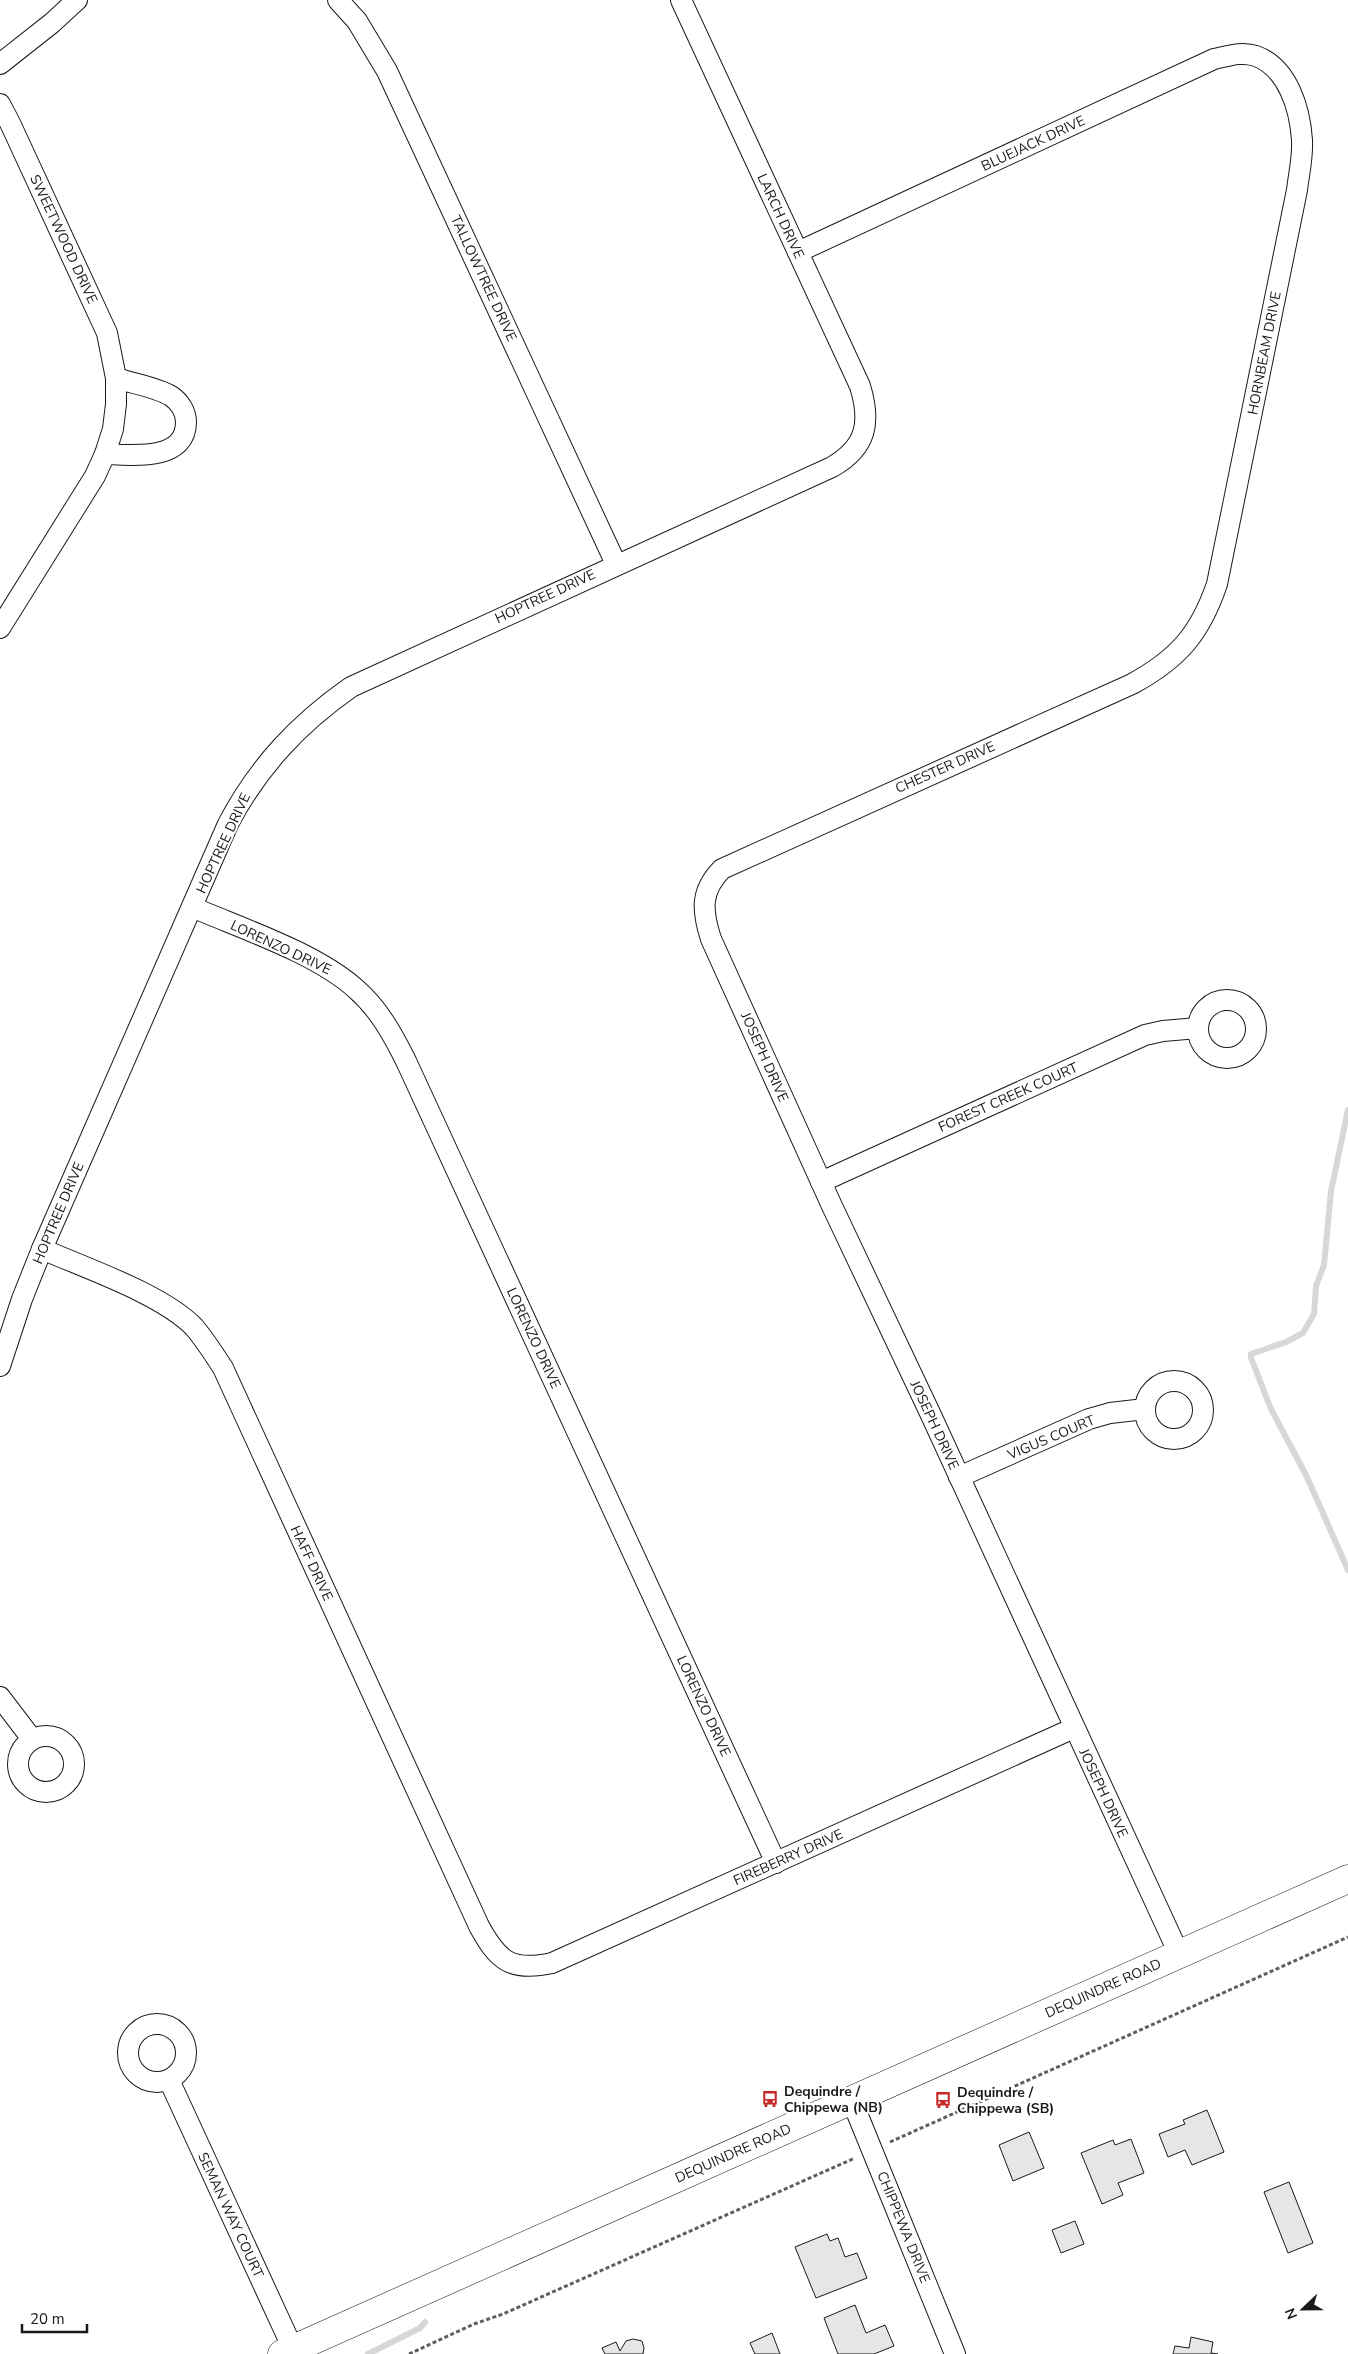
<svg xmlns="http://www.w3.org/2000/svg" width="1348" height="2354" font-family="'Nunito Sans',sans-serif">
<rect width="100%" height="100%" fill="#fff"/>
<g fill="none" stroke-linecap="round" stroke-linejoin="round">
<!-- stream -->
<g stroke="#d7d7d7" stroke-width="6">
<polyline points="1348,1110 1331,1191 1324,1265 1316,1286 1314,1314 1303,1333 1286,1342 1251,1354 1251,1358 1271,1409 1307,1477 1348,1570"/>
<polyline points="368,2354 420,2328 425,2322"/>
</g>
</g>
<!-- building -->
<g fill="#e6e6e6" stroke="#1a1a1a">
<polygon points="1207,2110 1224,2152 1192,2165 1185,2150 1168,2157 1159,2134 1185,2124 1183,2120"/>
<polygon points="1029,2132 1044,2168 1013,2181 999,2145"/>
<polygon points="1131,2139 1144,2173 1118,2183 1123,2195 1102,2204 1081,2153 1113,2140 1115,2145"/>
<polygon points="1289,2182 1313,2243 1288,2253 1264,2192"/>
<polygon points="1075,2221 1084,2244 1061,2253 1052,2230"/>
<polygon points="827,2234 830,2241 838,2238 845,2257 857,2253 867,2278 816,2298 795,2247"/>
<polygon points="855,2305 866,2333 885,2325 894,2346 874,2354 838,2354 824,2318"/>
<polygon points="772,2333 780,2354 755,2354 750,2343"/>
<polygon points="1191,2337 1213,2342 1211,2353 1218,2354 1173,2354 1175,2346 1189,2348"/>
<polygon points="633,2339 642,2341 644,2348 643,2354 605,2354 602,2348 616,2342 620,2351 626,2341"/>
</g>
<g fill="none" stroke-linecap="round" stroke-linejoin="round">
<!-- street casing -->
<g stroke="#1a1a1a" stroke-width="22">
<g id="street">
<polyline points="338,0 357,21 387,71 616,564"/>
<polyline points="0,64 52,23 77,0"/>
<polyline points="0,104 10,123 107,333 116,378 116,404 113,429 105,454 95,476 0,628"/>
<path d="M798 252 1214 59C1228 56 1242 51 1256 56 1288 68 1300 109 1302 140 1303 157 1299 173 1297 190L1217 584C1200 634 1178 659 1132 684L722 869C700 891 702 911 711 939L832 1206 930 1413 1179 1954"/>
<path d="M105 454C131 455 186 462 186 422 186 412 180 402 171 396 156 387 134 384 116 378"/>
<path d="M192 907C243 929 316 953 356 989 379 1009 393 1035 406 1061L776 1863"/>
<circle cx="1227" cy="1029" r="29"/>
<polyline points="821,1182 1145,1035 1163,1031 1198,1028"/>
<path d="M42 1249C85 1268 162 1294 194 1327 205 1340 214 1354 223 1368L479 1926C498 1961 511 1972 552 1963L1074 1728"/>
<path d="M0 1366 22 1299 42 1249 228 824C258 767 298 724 351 687L832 467C867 447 871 422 860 386L681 0"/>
<circle cx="1174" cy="1410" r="29"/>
<polyline points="959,1477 1089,1419 1110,1413 1145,1409"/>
<polyline points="0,1697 32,1739"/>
<circle cx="46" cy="1764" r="28"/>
<circle cx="157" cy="2053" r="29"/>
<polyline points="169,2080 293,2349"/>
<polyline points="852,2101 955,2354"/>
</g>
</g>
<!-- secondary casing -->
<g stroke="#1a1a1a" stroke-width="29">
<polyline id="secondary" points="282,2354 1348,1879"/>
</g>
<!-- path -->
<g stroke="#5f5f5f" stroke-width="3" stroke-dasharray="4 2.5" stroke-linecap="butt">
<polyline points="890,2142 1348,1937"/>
<polyline points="409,2354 474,2324 503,2314 855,2158"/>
</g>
<!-- street -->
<use href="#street" stroke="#fff" stroke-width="20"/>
<!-- secondary -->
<use href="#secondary" stroke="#fff" stroke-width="28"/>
</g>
<!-- icons -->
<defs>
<g id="bus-bare" transform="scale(1.35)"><path d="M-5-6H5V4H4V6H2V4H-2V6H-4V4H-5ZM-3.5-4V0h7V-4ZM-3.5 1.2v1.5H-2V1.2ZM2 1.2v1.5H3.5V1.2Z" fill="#c62828" stroke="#fff" stroke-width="2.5" paint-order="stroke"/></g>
</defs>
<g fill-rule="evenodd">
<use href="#bus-bare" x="770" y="2099"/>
<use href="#bus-bare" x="943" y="2100"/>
</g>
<g text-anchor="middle" stroke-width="4" stroke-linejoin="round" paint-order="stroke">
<!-- street labels -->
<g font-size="14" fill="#1a1a1a" stroke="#fff">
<text transform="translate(1033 143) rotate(-25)" y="5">BLUEJACK DRIVE</text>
<text transform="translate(781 216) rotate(65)" y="5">LARCH DRIVE</text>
<text transform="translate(64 239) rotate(65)" y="5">SWEETWOOD DRIVE</text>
<text transform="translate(484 278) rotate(65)" y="5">TALLOWTREE DRIVE</text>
<text transform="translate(1264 353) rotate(-79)" y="5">HORNBEAM DRIVE</text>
<text transform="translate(545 596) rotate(-25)" y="5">HOPTREE DRIVE</text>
<text transform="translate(945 767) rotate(-24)" y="5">CHESTER DRIVE</text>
<text transform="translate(223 843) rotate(-65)" y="5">HOPTREE DRIVE</text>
<text transform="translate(281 947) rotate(25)" y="5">LORENZO DRIVE</text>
<text transform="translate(765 1057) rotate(66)" y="5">JOSEPH DRIVE</text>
<text transform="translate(1008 1097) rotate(-24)" y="5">FOREST CREEK COURT</text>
<text transform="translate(58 1213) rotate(-67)" y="5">HOPTREE DRIVE</text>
<text transform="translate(534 1338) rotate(65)" y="5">LORENZO DRIVE</text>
<text transform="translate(935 1425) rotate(65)" y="5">JOSEPH DRIVE</text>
<text transform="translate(1051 1437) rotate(-23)" y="5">VIGUS COURT</text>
<text transform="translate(312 1563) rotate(65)" y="5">HAFF DRIVE</text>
<text transform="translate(704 1706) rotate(65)" y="5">LORENZO DRIVE</text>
<text transform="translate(1104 1793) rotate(65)" y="5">JOSEPH DRIVE</text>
<text transform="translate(788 1857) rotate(-24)" y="5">FIREBERRY DRIVE</text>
<text transform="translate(1103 1988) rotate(-24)" y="5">DEQUINDRE ROAD</text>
<text transform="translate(733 2153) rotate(-24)" y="5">DEQUINDRE ROAD</text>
<text transform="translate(231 2215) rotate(65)" y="5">SEMAN WAY COURT</text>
<text transform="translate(904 2227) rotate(68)" y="5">CHIPPEWA DRIVE</text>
</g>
<!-- poi labels -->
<g font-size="14" font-weight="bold" fill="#1a1a1a" stroke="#fff" text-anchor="start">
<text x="784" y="2096">Dequindre /<tspan x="784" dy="16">Chippewa (NB)</tspan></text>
<text x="957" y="2097">Dequindre /<tspan x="957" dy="16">Chippewa (SB)</tspan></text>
</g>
</g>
<!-- north arrow -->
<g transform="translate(1303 2309) rotate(248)" stroke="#ffffff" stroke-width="4" paint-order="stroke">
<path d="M0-4L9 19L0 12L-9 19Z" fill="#1a1a1a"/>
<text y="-8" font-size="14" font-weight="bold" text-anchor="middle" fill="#1a1a1a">N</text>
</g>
<!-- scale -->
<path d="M22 2324v8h65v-8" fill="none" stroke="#1a1a1a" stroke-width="2.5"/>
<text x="30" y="2324" font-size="15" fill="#1a1a1a" stroke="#ffffff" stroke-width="4" paint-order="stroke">20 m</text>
</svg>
